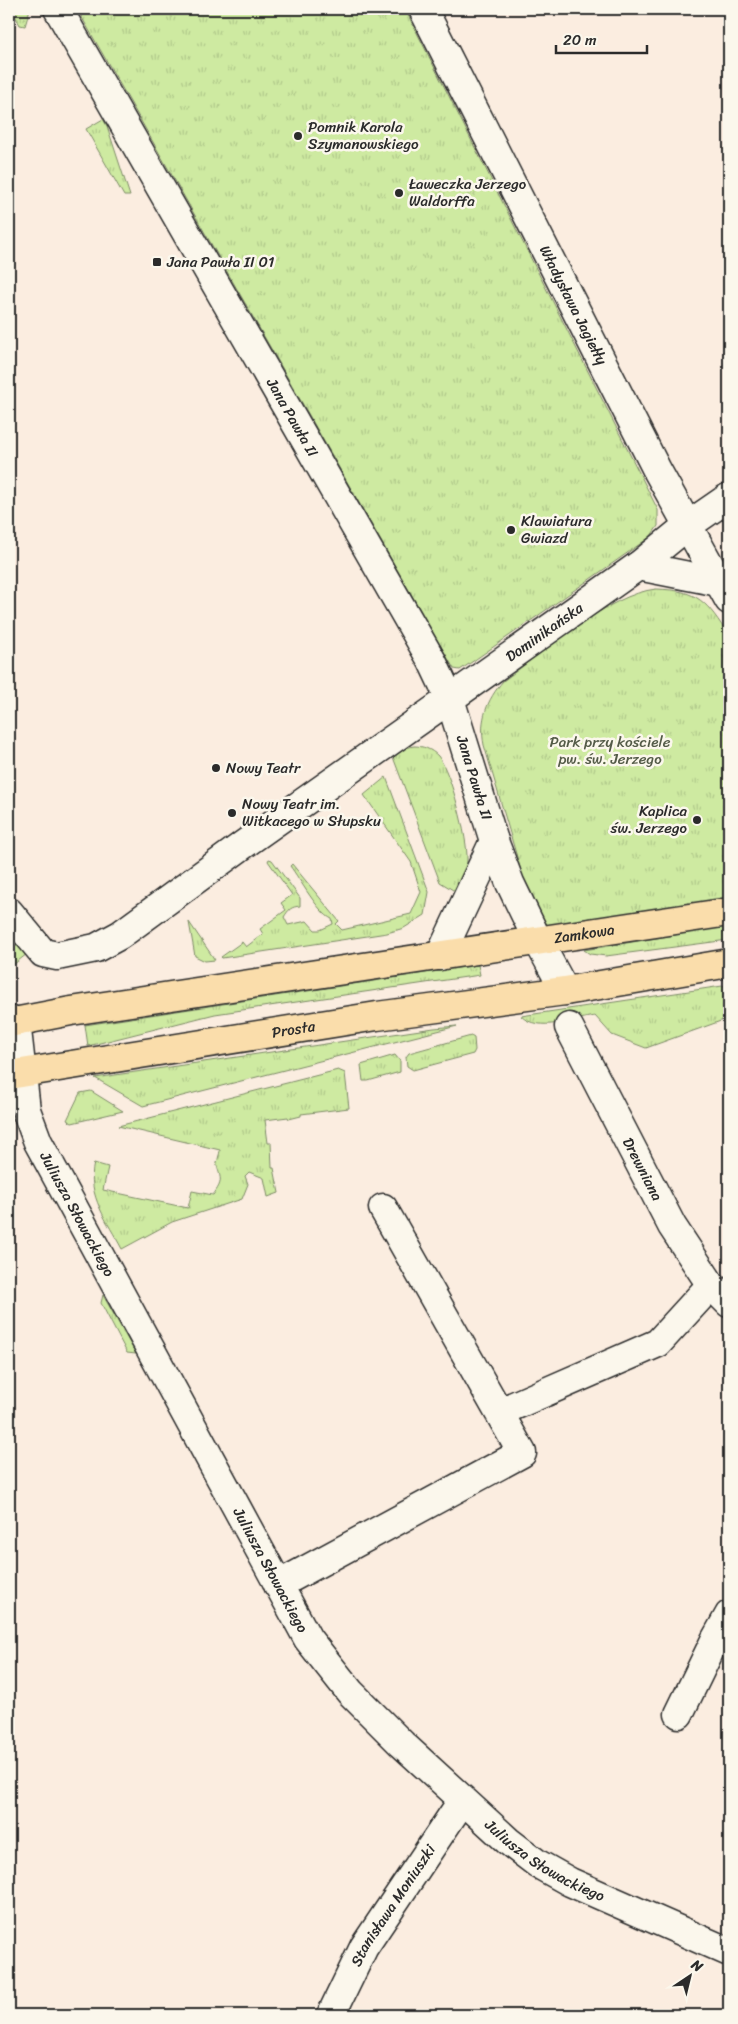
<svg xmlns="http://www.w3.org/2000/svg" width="738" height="2024" font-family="Sriracha,sans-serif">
<defs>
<pattern id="grass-tufts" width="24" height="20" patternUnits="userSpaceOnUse" patternTransform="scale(1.25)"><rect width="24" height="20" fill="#ceeaa1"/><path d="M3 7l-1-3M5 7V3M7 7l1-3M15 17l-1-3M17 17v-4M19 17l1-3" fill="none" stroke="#b1c98b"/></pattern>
</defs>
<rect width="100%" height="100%" fill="#fbede0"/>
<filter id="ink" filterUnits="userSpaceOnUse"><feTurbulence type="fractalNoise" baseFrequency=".02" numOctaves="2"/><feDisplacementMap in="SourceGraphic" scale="10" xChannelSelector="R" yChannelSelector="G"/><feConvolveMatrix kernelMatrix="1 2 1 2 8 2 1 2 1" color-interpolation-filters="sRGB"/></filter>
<g filter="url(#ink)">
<!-- grass -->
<g fill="url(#grass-tufts)" stroke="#7c8a66">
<polygon points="11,9 30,9 25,26 20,25"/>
<polygon points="77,9 405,9 658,510 658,526 650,537 469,664 460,670 454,669"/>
<polygon points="103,119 107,126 130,196 124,196 86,129"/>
<path d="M656 589C700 590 707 603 729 636V899L548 926 540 914 524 881 484 745C479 720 487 700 503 681 543 652 609 594 656 589Z"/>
<path d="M414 746C423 746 431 749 438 756 451 772 468 839 467 860 467 870 464 880 461 890H453L440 882 393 757 405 748Z"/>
<path d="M386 777 429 892 425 915 404 928 387 933 222 958 221 957 242 942 246 947 263 934 260 929 286 910 281 903 292 895 268 861 269 859 272 860 300 898V906C291 907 289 909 284 917L288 925 307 921 315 930H320L333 924 332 919C318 913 300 879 290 866L292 864 339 921 336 924 342 930 411 914 421 892 411 862 364 795Z"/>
<polygon points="189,922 215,960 205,961 195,956"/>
<polygon points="729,926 728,940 606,956 590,954 584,950"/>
<polygon points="15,939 27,954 9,968 9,944"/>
<polygon points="478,965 480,975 215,1014 88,1046 85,1025"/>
<path d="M729 985V1018L646 1048 612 1035 595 1016C574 1019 538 1033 521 1016Z"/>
<polygon points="457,1026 143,1106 95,1078 434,1028"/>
<polygon points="471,1036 474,1038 475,1050 473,1054 413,1070 407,1066 406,1057 409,1053"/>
<polygon points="395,1055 400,1061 400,1072 368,1081 363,1081 361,1065"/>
<path d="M338 1070 345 1073 349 1108 301 1114V1116L289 1119 288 1117 265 1120 268 1143H271L272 1168H274L279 1193 268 1197 264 1178 249 1172 245 1176 248 1184 242 1199 172 1222 122 1249C108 1222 86 1195 94 1163L108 1167 103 1190 188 1208 192 1191 213 1195C223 1182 221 1179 217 1166 216 1163 220 1154 220 1150L118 1126Z"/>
<polygon points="91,1091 123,1111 72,1123 67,1120 80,1093"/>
<polygon points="103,1295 136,1354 127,1353 101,1303"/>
</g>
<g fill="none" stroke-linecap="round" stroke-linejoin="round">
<!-- minor casing -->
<g stroke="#2b2b2b" stroke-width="31">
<g id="minor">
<path id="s1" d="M58 9 432 661 450 699 494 841 510 883 538 941 565 991"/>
<path id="s2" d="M423 9 657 470 729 600"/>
<polyline points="638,566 719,582"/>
<path id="s3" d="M9 912 43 953 57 956 96 948 120 935 243 845 638 566 687 526 729 497"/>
<polyline points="440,956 494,841"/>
<path id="s4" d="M16 1021 26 1110 38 1142 308 1639 350 1692 402 1744 508 1841 538 1864 570 1882 729 1952"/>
<path id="s5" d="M569 1027 672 1226 711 1285 729 1303"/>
<polyline points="500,1412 658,1343 711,1285"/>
<polyline points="278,1585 522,1453 383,1208"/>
<polyline points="679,1714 715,1640 729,1615"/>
<path id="s6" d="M331 2015 364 1947 462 1801"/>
</g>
</g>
<!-- major casing -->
<g stroke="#2b2b2b" stroke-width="31">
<g id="major">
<path id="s7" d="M9 1023 71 1011 729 912"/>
<path id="s8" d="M9 1075 377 1016 565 991 729 963"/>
</g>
</g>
<!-- minor -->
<use href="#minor" stroke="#fbf7ec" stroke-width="28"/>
<!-- major -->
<use href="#major" stroke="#faddab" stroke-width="28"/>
</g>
</g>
<!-- markers -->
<g fill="#2b2b2b" stroke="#fbf7ec" stroke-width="2">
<circle cx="298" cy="136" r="5"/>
<circle cx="399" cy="193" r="5"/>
<rect x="152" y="257" width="10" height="10" rx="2.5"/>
<circle cx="511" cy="530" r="5"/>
<circle cx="216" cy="768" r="5"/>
<circle cx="232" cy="813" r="5"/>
<circle cx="697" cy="820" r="5"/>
</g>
<g text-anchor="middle" stroke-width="5" stroke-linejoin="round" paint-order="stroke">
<!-- poi labels -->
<g font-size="15" fill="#2b2b2b" stroke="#fbf7ec" text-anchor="start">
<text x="308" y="132">Pomnik Karola<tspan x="308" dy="17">Szymanowskiego</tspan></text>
<text x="409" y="189">Ławeczka Jerzego<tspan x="409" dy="17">Waldorffa</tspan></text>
<text x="167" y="267">Jana Pawła II 01</text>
<text x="521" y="526">Klawiatura<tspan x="521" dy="17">Gwiazd</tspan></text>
<text x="226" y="773">Nowy Teatr</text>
<text x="242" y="809">Nowy Teatr im.<tspan x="242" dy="17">Witkacego w Słupsku</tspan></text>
<text x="687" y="816" text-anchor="end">Kaplica<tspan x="687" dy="17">św. Jerzego</tspan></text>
</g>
<!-- street labels -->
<g font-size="15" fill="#2b2b2b" stroke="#fbf7ec">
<text dy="5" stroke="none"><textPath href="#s2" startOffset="332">Władysława Jagiełły</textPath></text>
<text dy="5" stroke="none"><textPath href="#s1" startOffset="471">Jana Pawła II</textPath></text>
<text dy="5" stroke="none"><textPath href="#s3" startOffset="656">Dominikańska</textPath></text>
<text dy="5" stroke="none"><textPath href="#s1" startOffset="876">Jana Pawła II</textPath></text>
<text dy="5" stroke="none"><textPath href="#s7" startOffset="582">Zamkowa</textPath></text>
<text dy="5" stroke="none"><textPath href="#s8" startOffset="288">Prosta</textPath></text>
<text dy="5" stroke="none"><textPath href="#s5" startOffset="160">Drewniana</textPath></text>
<text dy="5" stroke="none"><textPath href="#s4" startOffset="206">Juliusza Słowackiego</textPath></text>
<text dy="5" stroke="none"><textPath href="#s4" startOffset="611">Juliusza Słowackiego</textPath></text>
<text dy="5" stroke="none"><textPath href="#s4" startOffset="1016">Juliusza Słowackiego</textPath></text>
<text dy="5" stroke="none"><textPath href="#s6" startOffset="126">Stanisława Moniuszki</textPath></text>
</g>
<!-- park labels -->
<g font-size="15" fill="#545b48" stroke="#fbf7ec">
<text x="610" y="747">Park przy kościele<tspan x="610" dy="17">pw. św. Jerzego</tspan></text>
</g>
</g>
<!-- margin -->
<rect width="738" height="2024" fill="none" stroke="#fbf7ec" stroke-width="30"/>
<rect x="15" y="15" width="708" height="1994" fill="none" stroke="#2b2b2b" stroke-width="2" filter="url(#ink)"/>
<!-- north arrow -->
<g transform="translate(690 1976) rotate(35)" stroke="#fbf7ec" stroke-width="4" paint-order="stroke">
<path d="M0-4L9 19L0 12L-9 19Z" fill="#2b2b2b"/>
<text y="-8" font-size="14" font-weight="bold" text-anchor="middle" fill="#2b2b2b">N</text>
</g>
<!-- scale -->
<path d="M556 45v8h91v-8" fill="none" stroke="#2b2b2b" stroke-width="2.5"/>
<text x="563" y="45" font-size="15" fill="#2b2b2b" stroke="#fbf7ec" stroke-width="4" paint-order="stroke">20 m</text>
</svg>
